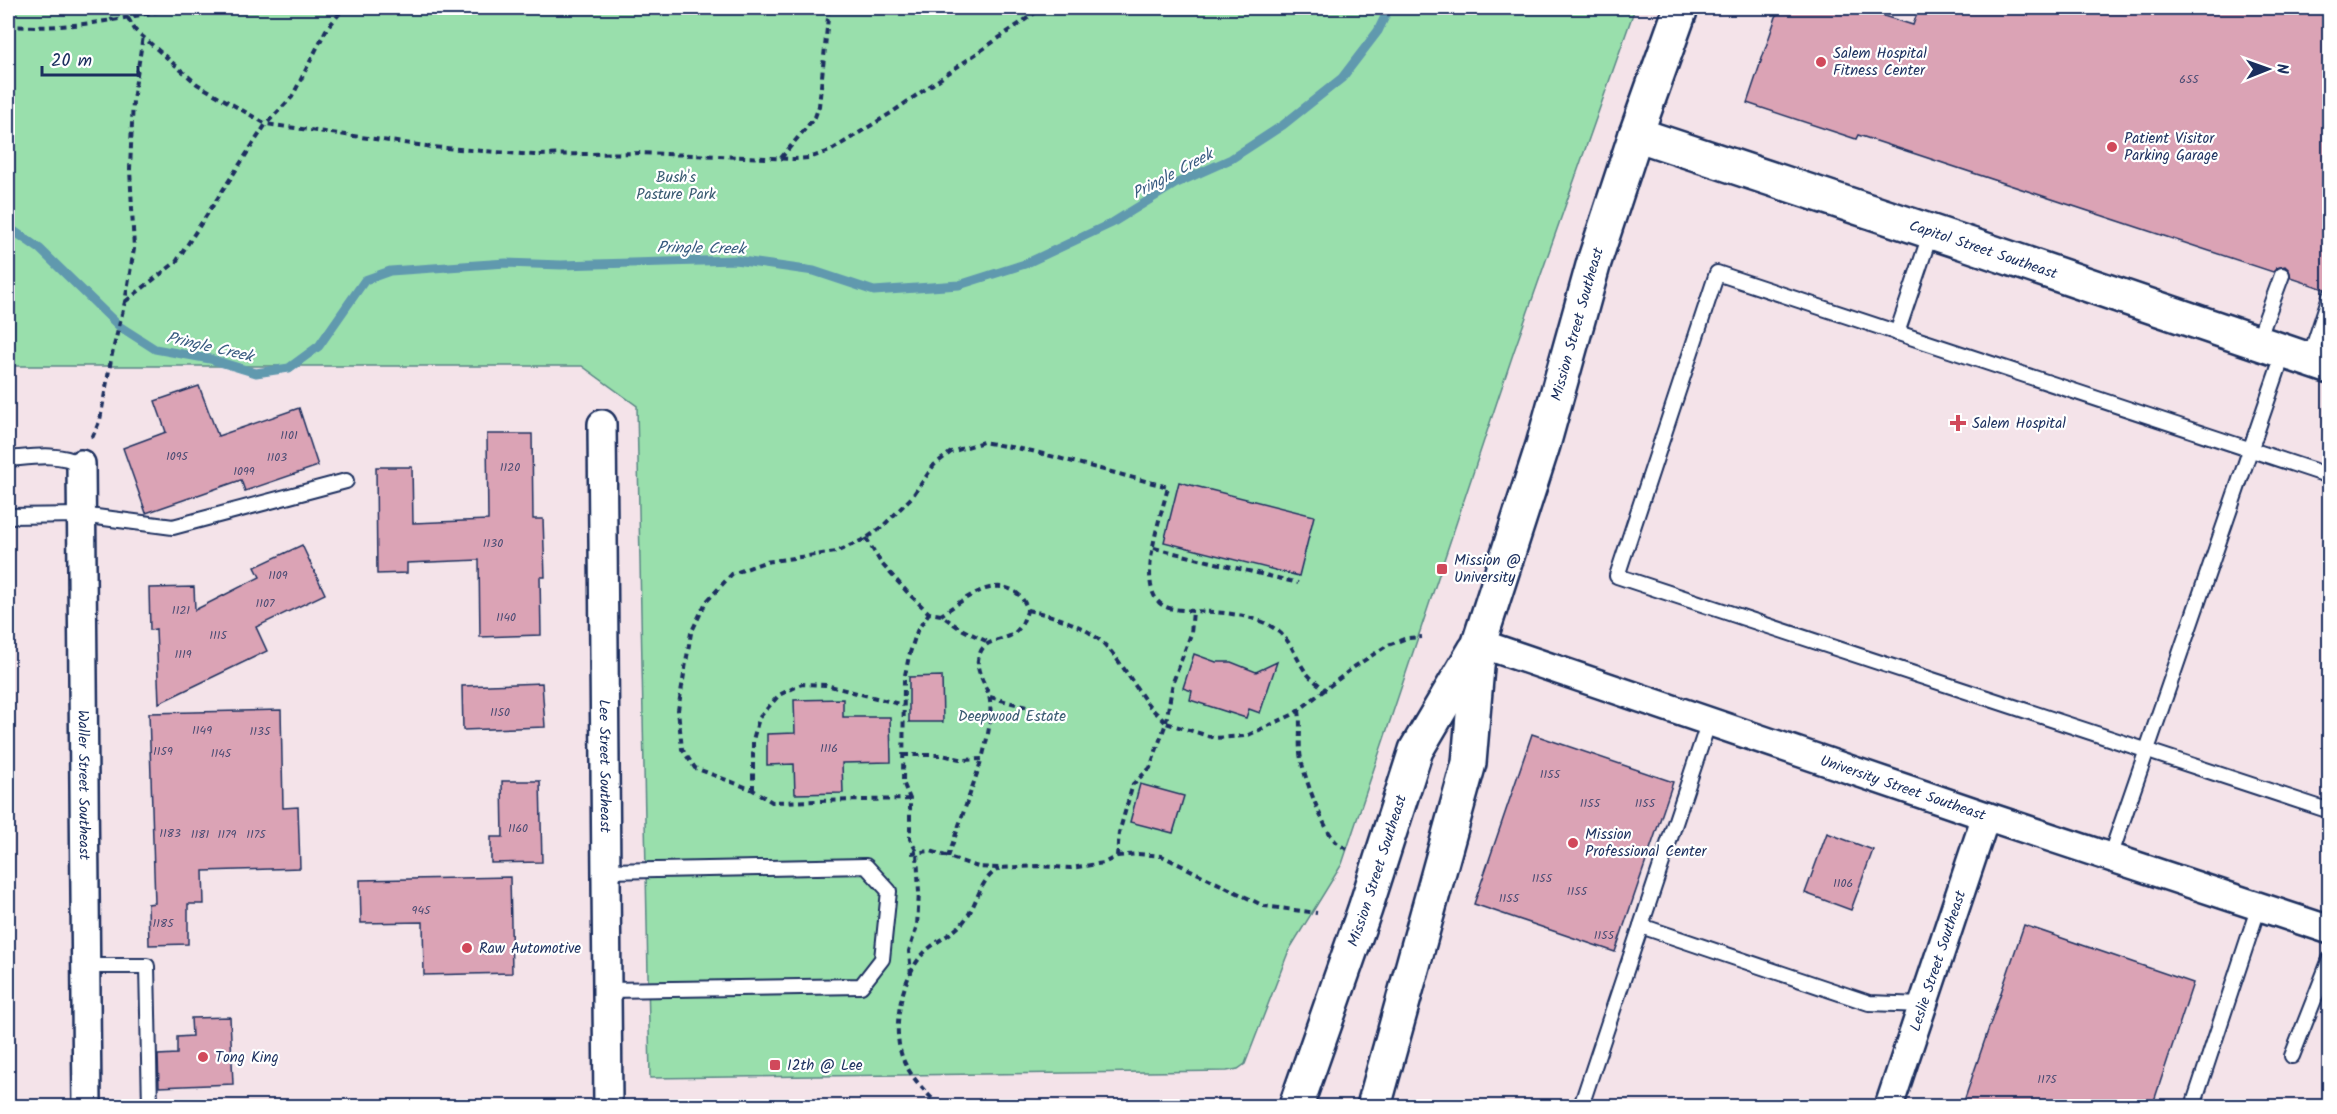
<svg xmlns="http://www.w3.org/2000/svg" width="2337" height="1114" font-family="Kalam,sans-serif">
<rect width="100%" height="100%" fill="#f4e3e9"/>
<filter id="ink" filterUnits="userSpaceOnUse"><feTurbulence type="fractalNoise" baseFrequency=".0167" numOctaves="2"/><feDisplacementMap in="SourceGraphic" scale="12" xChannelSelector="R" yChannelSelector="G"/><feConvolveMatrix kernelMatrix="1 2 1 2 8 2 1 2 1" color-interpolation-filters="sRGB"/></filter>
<g filter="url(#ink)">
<!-- green -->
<polygon fill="#99dfac" stroke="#5a8785" stroke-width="1.5" points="8,8 1635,8 1514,351 1342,864 1289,950 1245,1064 1238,1069 1227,1071 650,1078 637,406 582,366 8,366"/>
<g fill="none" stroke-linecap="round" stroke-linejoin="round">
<!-- stream -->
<polyline stroke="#6099ae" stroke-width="9" points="8,227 40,249 119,326 155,349 210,359 256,373 289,368 319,346 365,280 390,271 506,263 561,265 735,260 814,271 874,291 959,285 1025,264 1112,223 1175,184 1231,159 1283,125 1342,78 1378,31 1389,8"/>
</g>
<!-- building -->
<g fill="#dba3b5" stroke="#1b2f5e" stroke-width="1.5">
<polygon points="1779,8 1858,8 1913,25 1919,8 2330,8 2330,287 2324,289 2291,278 2289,270 2285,266 2277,268 2273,272 1858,135 1856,139 1747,103"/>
<polygon points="199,386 218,436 299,408 318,466 245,491 241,480 146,513 123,448 166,432 155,401"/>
<polygon points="487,434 532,434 533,519 543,519 545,577 540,577 541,635 480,637 479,560 407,563 407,573 377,574 376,467 412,467 413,523 488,520"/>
<polygon points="1179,482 1314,516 1299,576 1164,542"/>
<polygon points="302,545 325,594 256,627 267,651 159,703 156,629 150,630 149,588 194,587 195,610 260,577 255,567"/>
<polygon points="1194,654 1216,662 1231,662 1256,672 1277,662 1260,713 1249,709 1246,718 1190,700 1192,691 1183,688"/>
<polygon points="942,676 943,722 909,722 909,677"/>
<polygon points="542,683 545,727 463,730 462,686"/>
<polygon points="843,699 843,717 890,717 891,762 842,763 843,793 795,794 794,764 767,765 767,734 795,733 794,700"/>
<polygon points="281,710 283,808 298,807 300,868 203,871 204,904 188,904 188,944 149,945 148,904 155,903 149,713"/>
<polygon points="1532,734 1673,782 1615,952 1474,904"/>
<polygon points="502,781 540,781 542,862 491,863 491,837 503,837"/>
<polygon points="1140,784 1184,796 1173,833 1130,822"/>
<polygon points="1827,833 1873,850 1851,910 1805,893"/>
<polygon points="510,877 512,973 424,975 423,922 361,923 360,880"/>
<polygon points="2024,925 2193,983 2152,1107 1962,1107"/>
<polygon points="230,1017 233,1084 159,1087 158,1055 177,1054 177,1037 192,1036 191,1018"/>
</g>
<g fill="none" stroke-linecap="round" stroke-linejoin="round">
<!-- lane casing -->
<g stroke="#1b2f5e" stroke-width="18">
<g id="lane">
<polyline points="1897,333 1931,232"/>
<polyline points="2257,343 2282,275"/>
<polyline points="2309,360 2330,296"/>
<path d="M8 459C33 457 57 452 81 464"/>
<polyline points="2330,476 1717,273 1617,576 2330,811"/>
<polyline points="8,516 81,515 173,527 346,481"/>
<polyline points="2110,857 2284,352"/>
<polyline points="606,871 866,866 889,891 882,959 861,986 607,990"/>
<polyline points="1641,926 1869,1003 1923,1005"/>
<polyline points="86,966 147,966 150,1106"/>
<polyline points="2292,1056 2330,959"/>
<polyline points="1581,1106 1709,721"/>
<polyline points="2193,1106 2259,906"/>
</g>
</g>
<!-- street casing -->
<g stroke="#1b2f5e" stroke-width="32">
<g id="street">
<path id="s1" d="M602 424 608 1106"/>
<path id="s2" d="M81 464 87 1106"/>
<path id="s3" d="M1479 643 1986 816 2330 930"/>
<path id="s4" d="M1889 1106 1986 816"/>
</g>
</g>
<!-- secondary casing -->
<g stroke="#1b2f5e" stroke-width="38">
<g id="secondary">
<path id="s5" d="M1636 134 1971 245 2330 367"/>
<path id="s6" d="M1296 1106 1365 909 1416 750 1475 650"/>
<path id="s7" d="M1374 1106 1469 763 1479 643 1543 445 1594 262 1636 134 1681 8"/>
</g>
</g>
<!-- path -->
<g stroke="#1b2f5e" stroke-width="4" stroke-dasharray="6 4.5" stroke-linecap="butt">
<polyline points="107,8 113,21"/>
<polyline points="128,18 135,30 197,84 266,124 433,147 534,155 641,153 794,159 809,158 830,151 891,113 1042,8"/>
<path d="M8 26C65 30 118 20 174 8"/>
<polyline points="781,158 815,117 819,106 829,8"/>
<polyline points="126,301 176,262 266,124 292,97 326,30 344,8"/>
<polyline points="92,438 100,420 112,354 125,302 134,249 130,169 133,100 143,36"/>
<polyline points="866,538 881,563 909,594 929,613 941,615 959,628 988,642"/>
<polyline points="1154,548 1298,583"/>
<path d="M1027 610C1055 616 1086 625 1106 646 1122 663 1133 684 1147 703 1152 710 1160 716 1166 723"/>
<polyline points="990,697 1041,711"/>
<path d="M1299 710C1301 725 1299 738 1300 752 1301 770 1324 832 1337 843 1340 846 1345 848 1349 850"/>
<polyline points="1166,722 1173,682 1191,634 1193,611"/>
<path d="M903 755H942L964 760 982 759C987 739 992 721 990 701 988 684 972 671 980 653 988 633 1014 647 1024 619 1025 616 1027 613 1027 610 1027 605 1022 598 1019 595 995 573 962 601 941 615"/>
<polyline points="753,790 753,740 759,718 779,695 802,684 826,685 903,705"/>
<path d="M910 799 772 802 753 790 695 768 682 749 678 710 691 633 706 602 732 574 765 562 836 552 865 539 881 528 912 497 934 465 951 452 983 442 1032 451 1168 487C1162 514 1132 593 1166 607 1173 610 1186 610 1193 611 1217 612 1242 613 1265 623 1291 636 1291 650 1305 671 1311 679 1318 684 1326 690"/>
<polyline points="911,853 931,851 978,867 999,868 1038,866 1071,868 1104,863 1117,856 1119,833 1133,784 1150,768 1166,723 1215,738 1246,736 1294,714 1354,667 1388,645 1407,638 1422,637"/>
<polyline points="1117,856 1138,854 1162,856 1264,906 1317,913"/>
<polyline points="948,857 982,759"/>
<polyline points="911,975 909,951 917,926 919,893 917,852 910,839 910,799 903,782 904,680 909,656 917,631 929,613"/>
<path d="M939 1106C926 1092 911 1078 903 1059 891 1030 901 979 922 955 934 941 953 935 964 921 978 904 979 879 999 869"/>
</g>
<!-- lane -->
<use href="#lane" stroke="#fff" stroke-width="14"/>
<!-- street -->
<use href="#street" stroke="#fff" stroke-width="27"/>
<!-- secondary -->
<use href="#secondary" stroke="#fff" stroke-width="33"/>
</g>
</g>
<!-- markers -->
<g fill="#d1495b" stroke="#fff" stroke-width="2">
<circle cx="1821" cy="62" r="6"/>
<circle cx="2112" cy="147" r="6"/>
<path d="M1955 414h6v6h6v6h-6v6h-6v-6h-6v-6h6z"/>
<rect x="1436" y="563" width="12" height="12" rx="3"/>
<circle cx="1573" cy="843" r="6"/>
<circle cx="467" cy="948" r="6"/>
<circle cx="203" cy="1057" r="6"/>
<rect x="769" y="1059" width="12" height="12" rx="3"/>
</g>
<g text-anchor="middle" stroke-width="4.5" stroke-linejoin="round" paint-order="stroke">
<!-- number labels -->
<g font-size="12" fill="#4b4c74">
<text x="2189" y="83">655</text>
<text x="289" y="439">1101</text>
<text x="177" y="460">1095</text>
<text x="277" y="461">1103</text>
<text x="510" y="471">1120</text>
<text x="244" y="475">1099</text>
<text x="493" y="547">1130</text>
<text x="278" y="579">1109</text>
<text x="265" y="607">1107</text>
<text x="181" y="614">1121</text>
<text x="506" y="621">1140</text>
<text x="218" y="639">1115</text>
<text x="183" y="658">1119</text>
<text x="500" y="716">1150</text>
<text x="202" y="734">1149</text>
<text x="260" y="735">1135</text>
<text x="829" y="752">1116</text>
<text x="163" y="755">1159</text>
<text x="221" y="757">1145</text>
<text x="1550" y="778">1155</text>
<text x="1590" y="807">1155</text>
<text x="1645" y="807">1155</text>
<text x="518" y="832">1160</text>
<text x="170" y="837">1183</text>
<text x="200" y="838">1181</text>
<text x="227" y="838">1179</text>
<text x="256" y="838">1175</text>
<text x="1542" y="882">1155</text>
<text x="1843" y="887">1106</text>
<text x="1577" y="895">1155</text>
<text x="1509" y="902">1155</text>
<text x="421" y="914">945</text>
<text x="163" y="927">1185</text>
<text x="1604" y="939">1155</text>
<text x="2047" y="1083">1175</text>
</g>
<!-- poi labels -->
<g font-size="15" fill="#1b2f5e" stroke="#fff" text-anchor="start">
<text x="1833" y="58">Salem Hospital<tspan x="1833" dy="17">Fitness Center</tspan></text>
<text x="2124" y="143">Patient Visitor<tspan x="2124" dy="17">Parking Garage</tspan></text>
<text x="1972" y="428">Salem Hospital</text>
<text x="1454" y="565">Mission @<tspan x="1454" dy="17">University</tspan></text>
<text x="1585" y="839">Mission<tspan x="1585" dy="17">Professional Center</tspan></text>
<text x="479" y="953">Raw Automotive</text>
<text x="215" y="1062">Tong King</text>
<text x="787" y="1070">12th @ Lee</text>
</g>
<!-- park labels -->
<g font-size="15" fill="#3a5b72" stroke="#fff">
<text x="676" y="182">Bush's<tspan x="676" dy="17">Pasture Park</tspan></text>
<text x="1012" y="721">Deepwood Estate</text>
</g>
<!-- street labels -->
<g font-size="15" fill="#1b2f5e" stroke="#fff">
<text dy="5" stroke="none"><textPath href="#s5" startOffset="366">Capitol Street Southeast</textPath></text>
<text dy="5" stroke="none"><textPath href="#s7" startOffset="810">Mission Street Southeast</textPath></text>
<text dy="5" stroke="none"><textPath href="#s1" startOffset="342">Lee Street Southeast</textPath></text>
<text dy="5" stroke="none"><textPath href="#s2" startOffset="321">Waller Street Southeast</textPath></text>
<text dy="5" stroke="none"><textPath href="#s3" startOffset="448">University Street Southeast</textPath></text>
<text dy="5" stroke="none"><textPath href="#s6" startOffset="249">Mission Street Southeast</textPath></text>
<text dy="5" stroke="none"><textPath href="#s4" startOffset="153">Leslie Street Southeast</textPath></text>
</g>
<!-- water labels -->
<g font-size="16" font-style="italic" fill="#385b80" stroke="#fff">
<text transform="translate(1172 173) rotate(-28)" y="6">Pringle Creek</text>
<text transform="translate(701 247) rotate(1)" y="6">Pringle Creek</text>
<text transform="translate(210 346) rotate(13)" y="6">Pringle Creek</text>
</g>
</g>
<!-- margin -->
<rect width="2337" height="1114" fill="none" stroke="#fff" stroke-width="30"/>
<rect x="15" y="15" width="2307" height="1084" fill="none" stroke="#1b2f5e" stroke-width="2" filter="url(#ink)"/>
<!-- north arrow -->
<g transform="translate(2268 69) rotate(89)" stroke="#ffffff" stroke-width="4.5" paint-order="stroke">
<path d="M0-4.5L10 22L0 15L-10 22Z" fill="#1b2f5e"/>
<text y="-9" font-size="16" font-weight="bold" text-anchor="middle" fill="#1b2f5e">N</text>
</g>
<!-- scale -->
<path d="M42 66v9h96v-9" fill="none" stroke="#1b2f5e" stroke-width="3"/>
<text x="51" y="66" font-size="18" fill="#1b2f5e" stroke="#ffffff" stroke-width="4.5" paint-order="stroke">20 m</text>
</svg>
